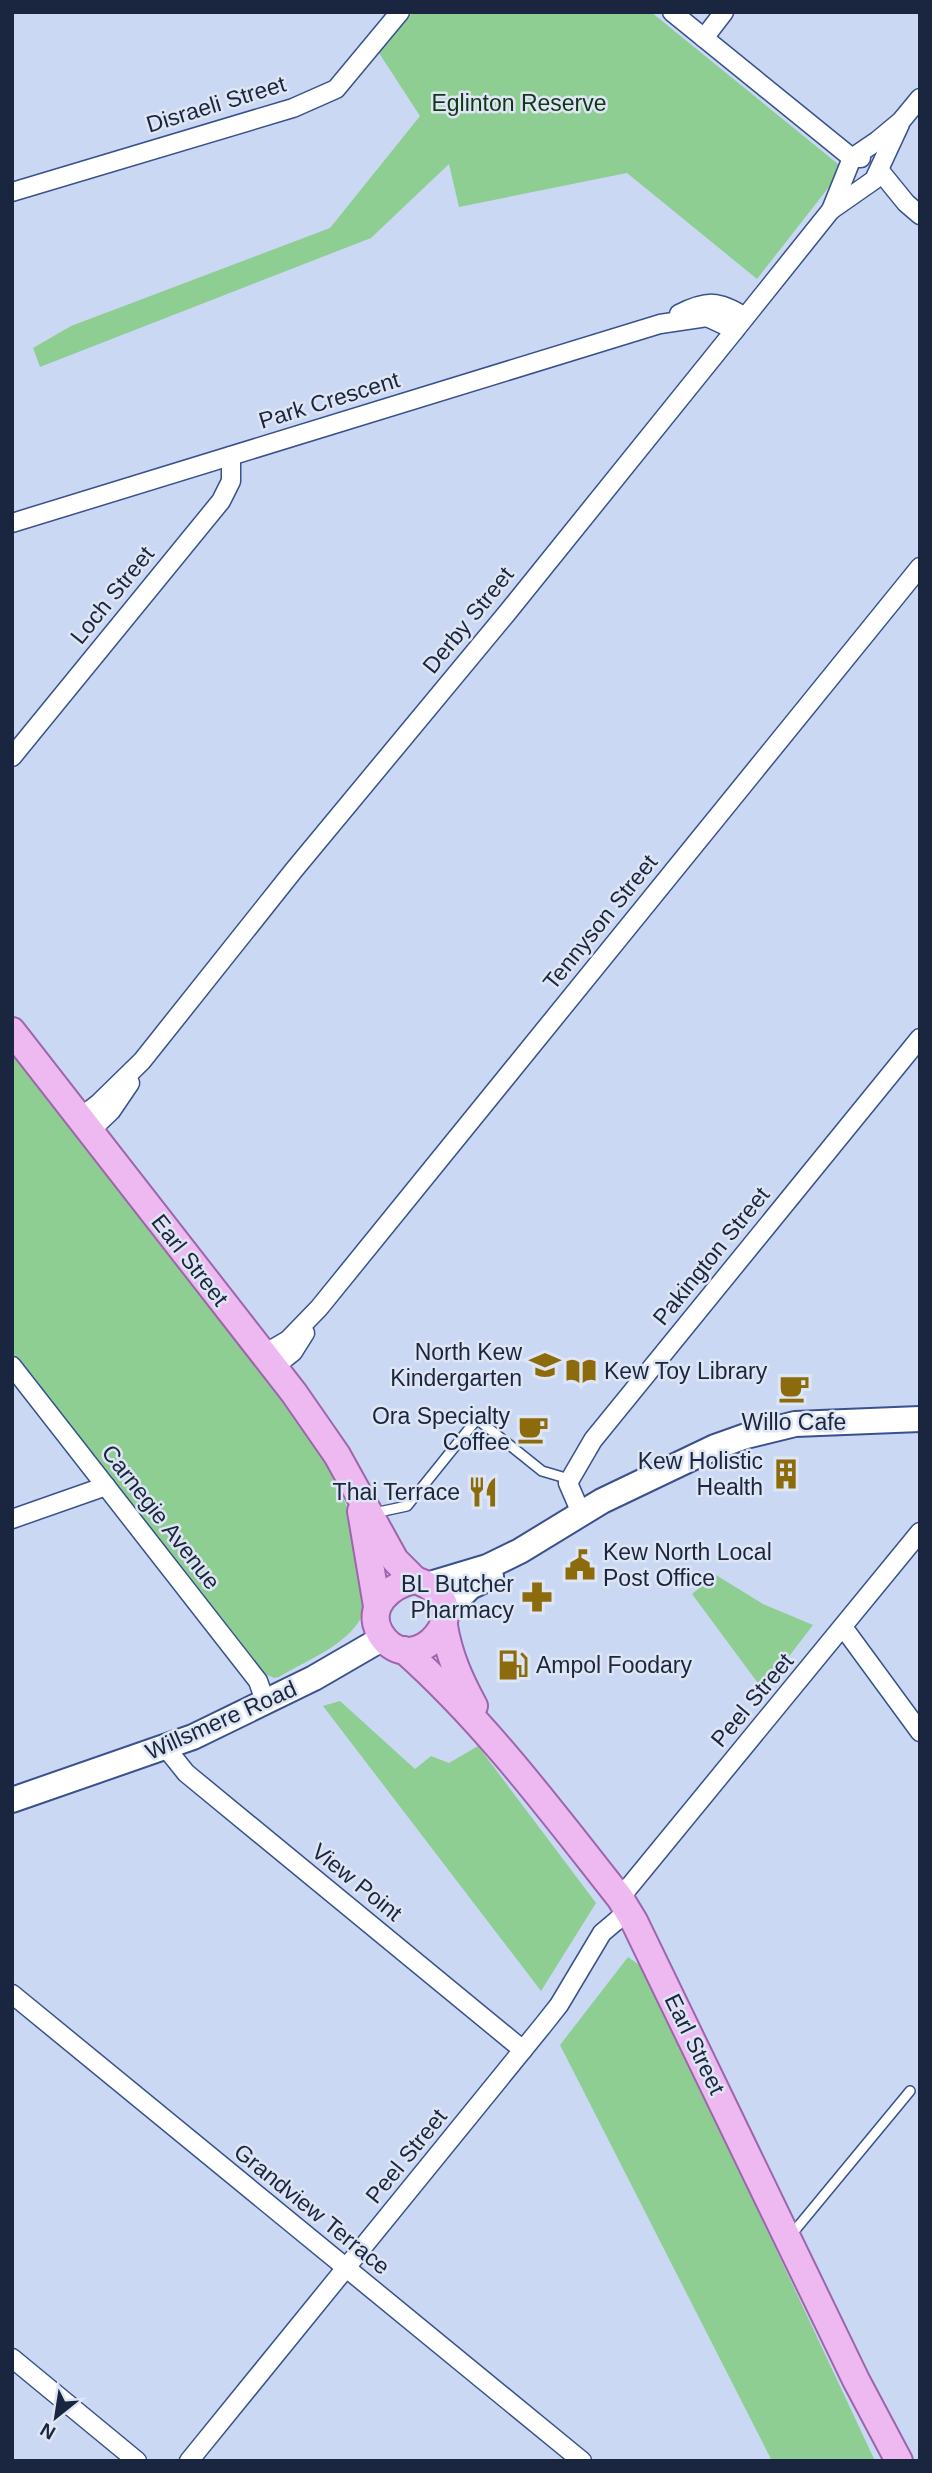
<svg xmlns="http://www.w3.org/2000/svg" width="932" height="2473" font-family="Helvetica,sans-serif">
<rect width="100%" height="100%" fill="#cbd8f4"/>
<!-- green -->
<g fill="#8fce93">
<polygon points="413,12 651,12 838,164 840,168 836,178 757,279 627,173 459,207 449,164 371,238 40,367 33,348 71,326 330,228 420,116 379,53"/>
<path d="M12 1051 296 1414C321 1454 347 1493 357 1541 361 1563 362 1588 364 1611 353 1643 307 1660 279 1677L274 1678 262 1673 12 1352Z"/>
<polygon points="716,1575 763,1604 813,1625 763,1690 692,1594"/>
<polygon points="340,1701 415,1769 431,1756 449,1763 478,1746 596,1903 541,1991 323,1706"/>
<polygon points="628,1957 645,1969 875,2461 772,2461 560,2045"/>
</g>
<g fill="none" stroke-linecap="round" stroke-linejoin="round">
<!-- lane casing -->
<g stroke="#39518c" stroke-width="12">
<g id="lane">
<polyline points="374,1513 407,1506 477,1419 542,1471 569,1479"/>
<polyline points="791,2235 910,2091"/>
</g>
</g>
<!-- street casing -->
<g stroke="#39518c" stroke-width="21">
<g id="street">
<polyline points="672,12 852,158 861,158"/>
<polyline points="704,38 724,12"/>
<polyline points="880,171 906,203 920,215"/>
<polyline points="12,192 293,108 336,89 400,12"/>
<polyline points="831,210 874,180 900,124"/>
<path d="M679 314C707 300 719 300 745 317"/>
<polyline points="12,523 660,324 707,317 735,330"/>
<polyline points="12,757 221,501 231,481 231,456"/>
<polyline points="80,1118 99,1103 142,1061 294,870 507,613 735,330 831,210 852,158 877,141 901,121 920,98"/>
<polyline points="90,1131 111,1111 130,1083"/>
<polyline points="264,1354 288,1340 319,1308 920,567"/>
<polyline points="12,1366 258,1681 265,1701"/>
<polyline points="274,1367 293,1352 305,1333"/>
<polyline points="581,1513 568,1483 593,1440 920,1038"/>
<polyline points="12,1519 106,1486"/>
<polyline points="843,1627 920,1732"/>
<polyline points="166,1748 186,1773 523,2050"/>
<polyline points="620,1898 920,1532"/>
<polyline points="12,1994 582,2461"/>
<polyline points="12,2358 137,2461"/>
<polyline points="189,2461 544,2024 559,2005 602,1933 628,1911"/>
</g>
</g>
<!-- secondary casing -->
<g stroke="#39518c" stroke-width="28">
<g id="secondary">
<polyline points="427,1585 487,1567 520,1551 602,1501 715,1447 746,1436 795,1424 920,1419"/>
<polyline points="445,1612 470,1587 491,1577"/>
<polyline points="12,1800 193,1737 314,1678 383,1638"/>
</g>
</g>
<!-- primary casing -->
<g stroke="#9d65ac" stroke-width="30">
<g id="primary">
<polyline points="12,1031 294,1393 337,1455 395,1560 415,1580"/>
<polyline points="361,1511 377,1606"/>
<path d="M415 1580C487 1604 412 1687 380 1633 365 1607 390 1585 415 1580Z"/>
<path d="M444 1626C449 1656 460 1680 474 1706"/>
<path d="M404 1650C486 1723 552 1812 620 1898L634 1921 856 2380 899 2461"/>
</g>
</g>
<!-- lane -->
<use href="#lane" stroke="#fff" stroke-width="9"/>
<!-- street -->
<use href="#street" stroke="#fff" stroke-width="18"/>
<!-- secondary -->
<use href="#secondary" stroke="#fff" stroke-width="24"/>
<!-- primary -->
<use href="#primary" stroke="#eeb8f1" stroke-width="26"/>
</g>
<!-- icons -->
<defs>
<g id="school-bare" transform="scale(2.415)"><path d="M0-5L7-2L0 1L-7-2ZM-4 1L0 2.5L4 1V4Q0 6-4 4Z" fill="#8c6b0d" stroke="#dee5f3" stroke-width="2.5" paint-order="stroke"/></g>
<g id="library-bare" transform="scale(2.415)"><path d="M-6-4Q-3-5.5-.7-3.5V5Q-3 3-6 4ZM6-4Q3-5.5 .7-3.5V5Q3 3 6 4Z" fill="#8c6b0d" stroke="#dee5f3" stroke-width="2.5" paint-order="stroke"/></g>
<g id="cafe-bare" transform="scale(2.415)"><path d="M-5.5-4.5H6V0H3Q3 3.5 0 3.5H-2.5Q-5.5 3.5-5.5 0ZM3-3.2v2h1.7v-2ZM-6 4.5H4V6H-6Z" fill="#8c6b0d" stroke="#dee5f3" stroke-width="2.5" paint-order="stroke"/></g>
<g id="building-bare" transform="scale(2.415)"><path d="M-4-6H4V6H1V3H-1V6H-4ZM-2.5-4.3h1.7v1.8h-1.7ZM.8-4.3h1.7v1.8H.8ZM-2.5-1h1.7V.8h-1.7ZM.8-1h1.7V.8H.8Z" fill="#8c6b0d" stroke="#dee5f3" stroke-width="2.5" paint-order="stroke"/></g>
<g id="restaurant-bare" transform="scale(2.415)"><path d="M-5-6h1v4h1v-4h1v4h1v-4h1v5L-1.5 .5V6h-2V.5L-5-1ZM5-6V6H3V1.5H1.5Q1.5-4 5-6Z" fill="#8c6b0d" stroke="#dee5f3" stroke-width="2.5" paint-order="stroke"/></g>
<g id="civic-bare" transform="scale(2.415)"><path d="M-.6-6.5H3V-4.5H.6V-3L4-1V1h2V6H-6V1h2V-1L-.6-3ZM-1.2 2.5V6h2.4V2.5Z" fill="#8c6b0d" stroke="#dee5f3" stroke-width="2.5" paint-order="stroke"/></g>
<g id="pharmacy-bare" transform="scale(2.415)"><path d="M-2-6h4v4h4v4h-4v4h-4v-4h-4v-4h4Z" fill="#8c6b0d" stroke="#dee5f3" stroke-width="2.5" paint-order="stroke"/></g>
<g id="fuel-bare" transform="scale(2.415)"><path d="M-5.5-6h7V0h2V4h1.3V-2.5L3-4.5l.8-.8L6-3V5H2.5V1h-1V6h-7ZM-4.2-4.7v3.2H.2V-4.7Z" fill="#8c6b0d" stroke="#dee5f3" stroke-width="2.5" paint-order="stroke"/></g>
</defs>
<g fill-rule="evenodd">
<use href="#school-bare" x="545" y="1365"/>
<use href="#library-bare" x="581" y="1371"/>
<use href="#cafe-bare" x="794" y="1388"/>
<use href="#cafe-bare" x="533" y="1429"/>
<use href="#building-bare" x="786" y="1474"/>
<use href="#restaurant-bare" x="483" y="1492"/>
<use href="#civic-bare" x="580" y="1565"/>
<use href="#pharmacy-bare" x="537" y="1597"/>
<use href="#fuel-bare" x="513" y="1665"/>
</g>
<g text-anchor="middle" stroke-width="5" stroke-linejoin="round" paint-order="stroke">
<!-- park labels -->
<g font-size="23" fill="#113816" stroke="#dee5f3">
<text x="519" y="111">Eglinton Reserve</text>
</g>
<!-- street labels -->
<g font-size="23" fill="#1a253f" stroke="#dee5f3">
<text transform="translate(216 104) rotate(-17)" y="8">Disraeli Street</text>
<text transform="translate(329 400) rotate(-17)" y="8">Park Crescent</text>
<text transform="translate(112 595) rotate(-51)" y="8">Loch Street</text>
<text transform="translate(468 620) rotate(-51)" y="8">Derby Street</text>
<text transform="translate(600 922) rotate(-51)" y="8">Tennyson Street</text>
<text transform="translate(711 1256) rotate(-51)" y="8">Pakington Street</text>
<text transform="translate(190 1260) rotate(52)" y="8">Earl Street</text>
<text transform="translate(161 1517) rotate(52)" y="8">Carnegie Avenue</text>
<text transform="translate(752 1700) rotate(-50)" y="8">Peel Street</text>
<text transform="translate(221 1720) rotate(-24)" y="8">Willsmere Road</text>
<text transform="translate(357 1882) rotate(39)" y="8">View Point</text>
<text transform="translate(695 2044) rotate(64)" y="8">Earl Street</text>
<text transform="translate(406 2156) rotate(-51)" y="8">Peel Street</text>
<text transform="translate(312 2209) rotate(39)" y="8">Grandview Terrace</text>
</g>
<!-- poi labels -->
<g font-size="23" fill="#1a253f" stroke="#dee5f3" text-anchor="end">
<text x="522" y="1360">North Kew<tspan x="522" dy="26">Kindergarten</tspan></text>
<text x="604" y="1379" text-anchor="start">Kew Toy Library</text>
<text x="510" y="1424">Ora Specialty<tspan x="510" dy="26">Coffee</tspan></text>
<text x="794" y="1430" text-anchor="middle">Willo Cafe</text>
<text x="763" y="1469">Kew Holistic<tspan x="763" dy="26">Health</tspan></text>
<text x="460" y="1500">Thai Terrace</text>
<text x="603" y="1560" text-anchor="start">Kew North Local<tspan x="603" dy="26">Post Office</tspan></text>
<text x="514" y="1592">BL Butcher<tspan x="514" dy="26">Pharmacy</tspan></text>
<text x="536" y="1673" text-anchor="start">Ampol Foodary</text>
</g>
</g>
<!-- border -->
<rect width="932" height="2473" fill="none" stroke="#1a253f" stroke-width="28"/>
<!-- north arrow -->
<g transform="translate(56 2417) rotate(210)" stroke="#dee5f3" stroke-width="5" paint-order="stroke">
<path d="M0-5L12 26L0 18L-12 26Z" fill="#1a253f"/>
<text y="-10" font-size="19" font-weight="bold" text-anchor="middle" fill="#1a253f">N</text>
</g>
</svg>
